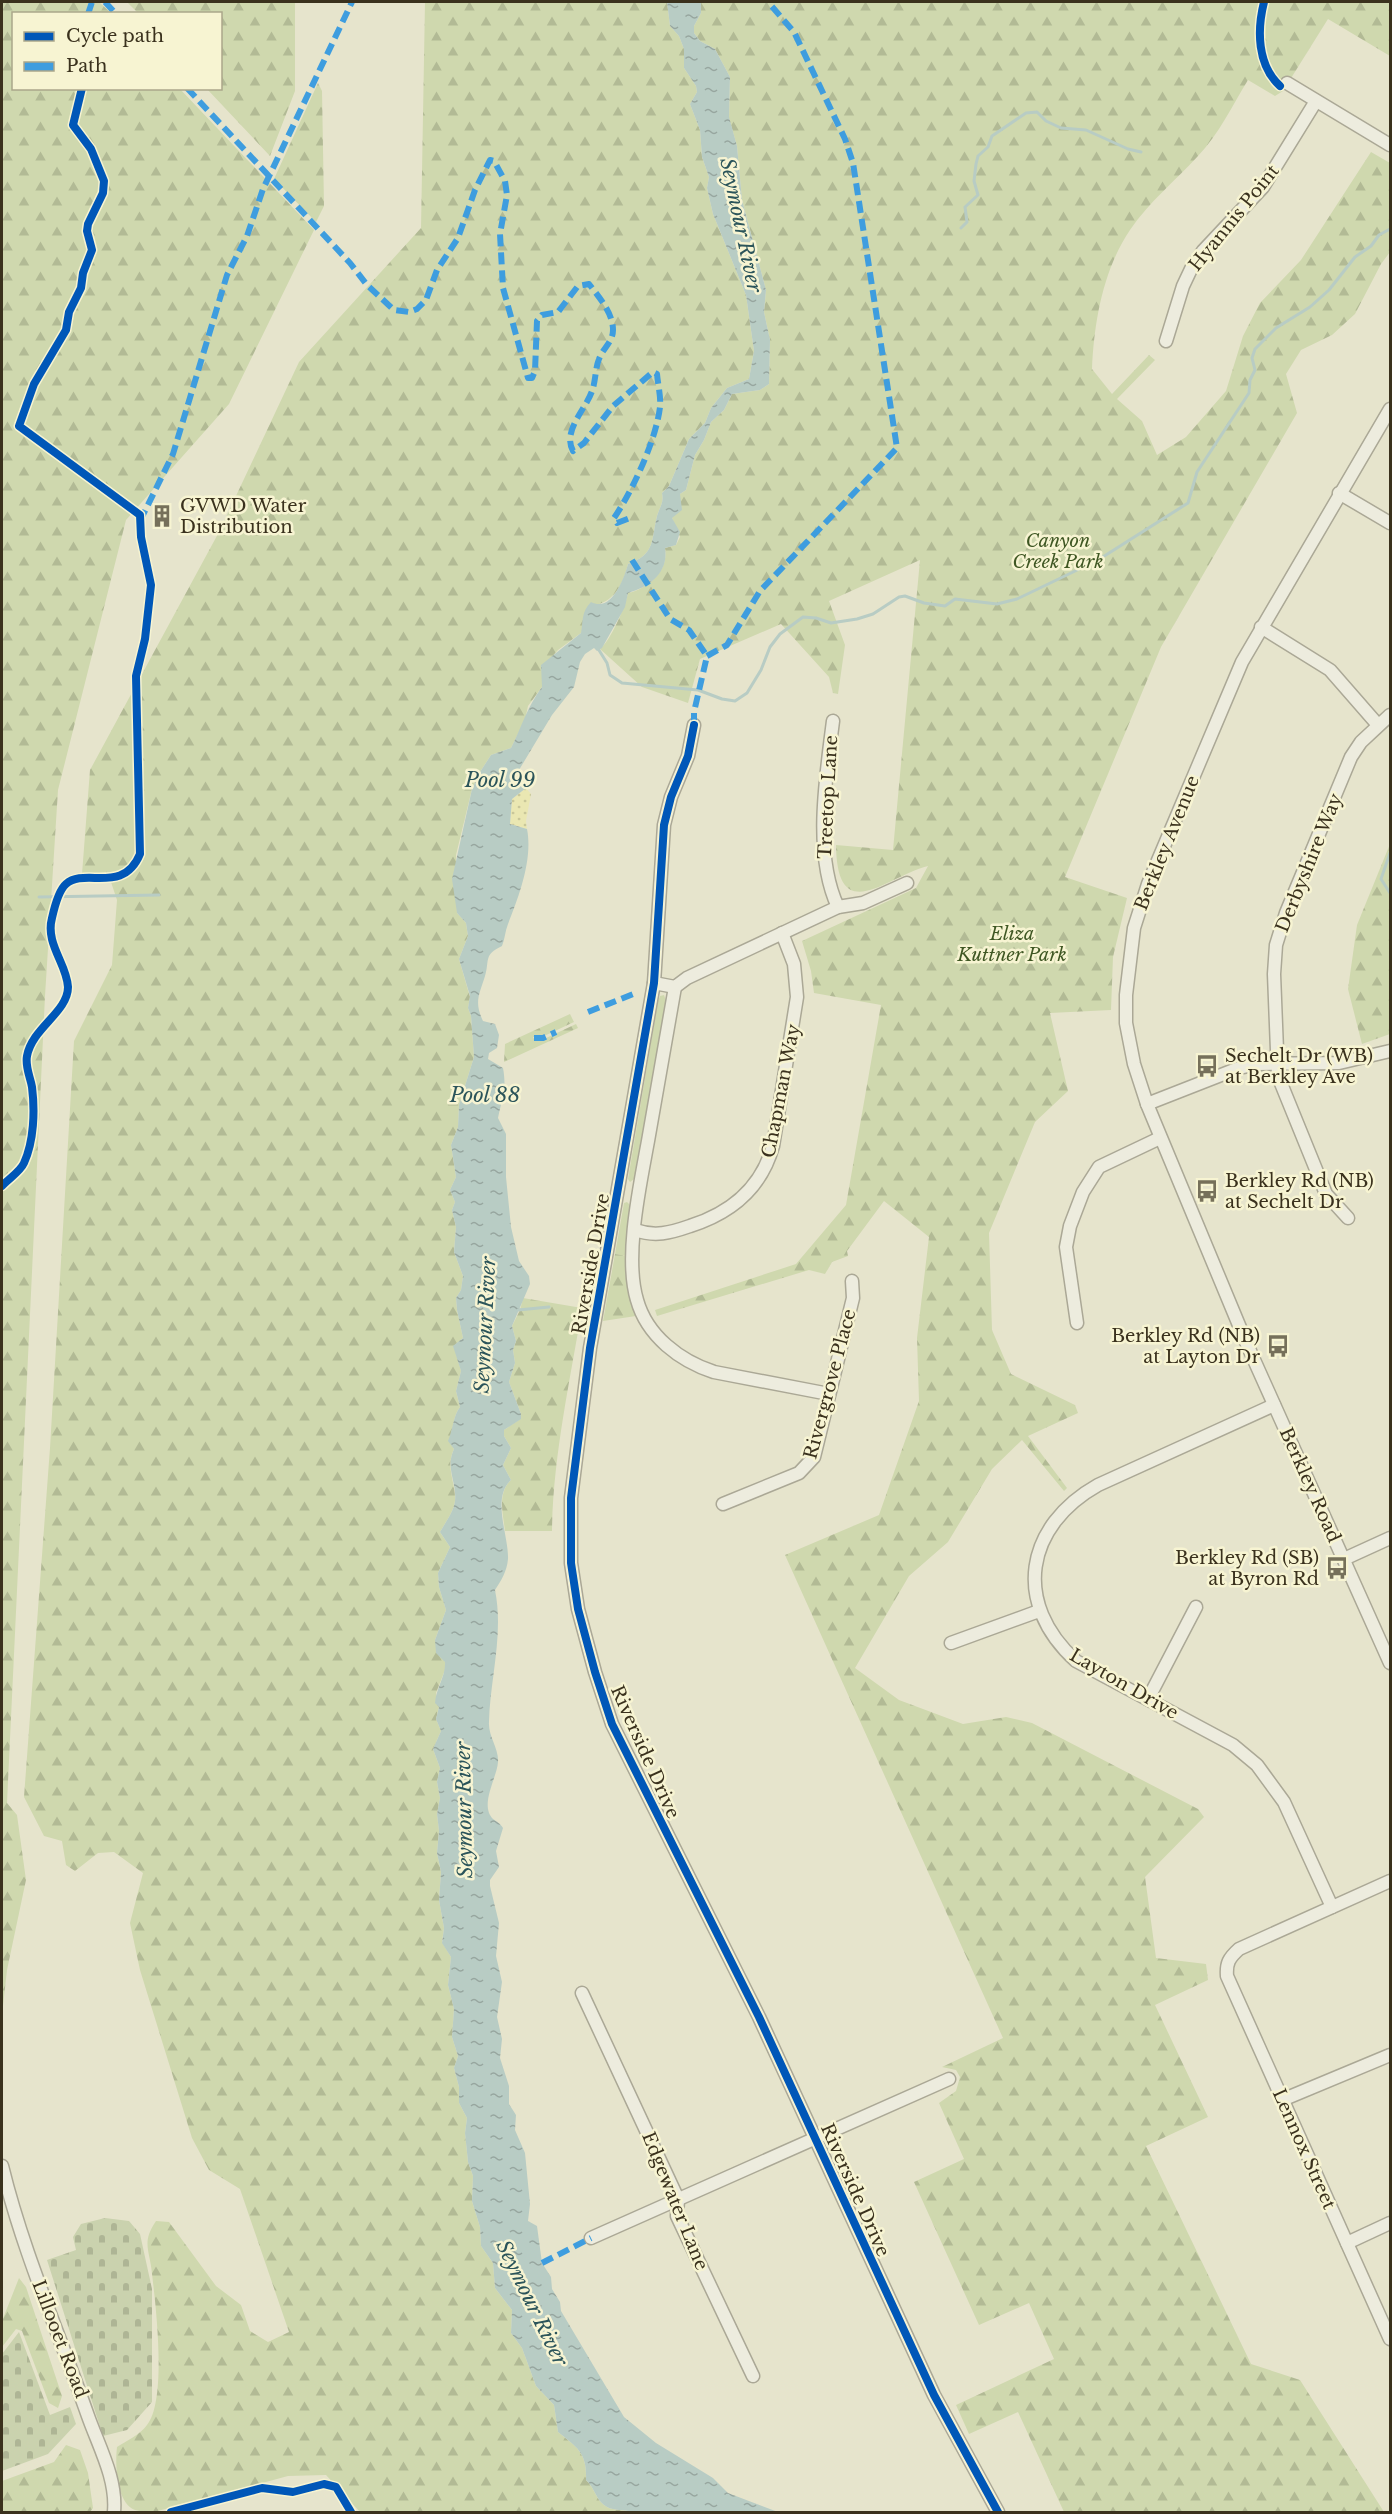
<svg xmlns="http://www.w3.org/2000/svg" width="1392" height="2514" font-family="'Libre Baskerville',serif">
<defs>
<pattern id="forest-firs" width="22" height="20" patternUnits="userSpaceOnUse" patternTransform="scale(1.5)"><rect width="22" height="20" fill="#cfd8ae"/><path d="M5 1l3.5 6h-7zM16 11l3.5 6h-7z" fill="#b2ba95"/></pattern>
<pattern id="sand-dots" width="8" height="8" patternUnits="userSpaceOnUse" patternTransform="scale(1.5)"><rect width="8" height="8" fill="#eae7b2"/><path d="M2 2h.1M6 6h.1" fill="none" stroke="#c9c799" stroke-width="1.8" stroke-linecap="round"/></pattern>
<pattern id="cemetery-stones" width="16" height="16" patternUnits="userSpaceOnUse" patternTransform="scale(1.5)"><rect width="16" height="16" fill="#cad2ae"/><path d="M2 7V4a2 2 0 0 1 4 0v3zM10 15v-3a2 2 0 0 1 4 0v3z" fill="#aeb595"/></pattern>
<pattern id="water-ripples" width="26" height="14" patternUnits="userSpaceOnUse" patternTransform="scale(1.5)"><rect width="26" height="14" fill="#b8ccc4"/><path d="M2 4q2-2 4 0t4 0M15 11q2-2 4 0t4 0" fill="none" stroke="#97a69f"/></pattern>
</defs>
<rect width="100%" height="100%" fill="#e6e4cc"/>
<!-- green -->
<g fill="#cfd8ae">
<polygon points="664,995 666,1001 634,1179 630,1182 628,1179 658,1001 660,996"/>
<polygon points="627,1202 630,1205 627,1256 615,1254 624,1203"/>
</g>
<!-- forest -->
<g fill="url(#forest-firs)">
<polygon points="2,2 99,2 111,13 14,14 14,88 180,89 314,230 229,404 126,520 58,790 45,996 7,1803 17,1815 26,1880 7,1970 2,2015"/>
<polygon points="127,2 295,2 295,91 270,156 207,89 220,88 220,14 138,13"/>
<path d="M425 2H667L670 26 679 36 684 49V68L696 86 697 92 690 104 700 130 702 157 709 177 707 188 713 214 746 295 754 351 749 379 727 388 711 408 705 423 689 439 669 486 662 493C664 503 660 506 657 516 651 540 656 554 628 564 623 583 616 600 596 605L581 633 558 650 549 660 542 687 528 706 525 720 511 748 491 755 480 772 472 789 456 855 457 913 466 923 468 936 459 959 470 997 468 1008 471 1016 474 1057 459 1105 458 1127 451 1145 456 1177 450 1190 455 1202 452 1210 456 1227 454 1252 463 1276 461 1290 456 1298 457 1310 463 1338 454 1346 461 1371 456 1391 460 1407C453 1416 453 1430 449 1441L454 1449C445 1468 456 1482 455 1501 454 1511 445 1523 440 1532L450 1547 438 1573 439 1587 446 1610 435 1640 445 1662V1670L436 1693 439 1707 436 1719 441 1731 433 1749 440 1768 437 1782 440 1798 437 1814 439 1831 437 1853 441 1872 439 1900 444 1928 442 1942 451 1957 448 1985 454 2009 452 2037 458 2056 454 2068 459 2087V2103L467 2118 465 2133 468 2162 473 2176 472 2201 480 2227 481 2246 493 2263 495 2288 512 2310 511 2333 522 2348 536 2386 554 2405 558 2432C578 2448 587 2453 586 2480 595 2488 596 2501 607 2507 614 2511 624 2509 631 2512H360L326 2475 288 2476 154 2512C149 2511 140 2512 135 2510 116 2503 115 2464 117 2447 126 2441 140 2435 147 2425 167 2400 156 2307 152 2274 150 2250 141 2243 156 2221L169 2222 216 2286 241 2305 250 2331 268 2342 289 2332 240 2189 209 2170 192 2138 140 1970 130 1923 143 1873 114 1852 98 1853 75 1871 66 1865 62 1841 44 1836 24 1797 50 1448 74 1041 112 965 117 900 109 876 82 874 90 770 219 532 299 362 421 228Z"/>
<path d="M701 2H1390V56L1328 19 1283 91 1275 96 1248 80C1232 106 1219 134 1198 156 1175 181 1149 202 1130 230 1103 270 1094 322 1092 369L1112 394 1149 355 1155 360 1117 399 1142 421 1157 455 1186 437 1226 391 1243 336 1260 303 1301 260 1371 152 1390 163V252L1381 264 1355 314 1332 335 1301 350 1286 374 1297 413 1161 647 1065 877 1127 898 1113 957 1111 1010 1050 1013 1068 1091 1035 1122 989 1233 992 1330 1011 1374 1075 1405 1078 1413 1028 1436 1067 1488 1064 1491 1022 1440 992 1469 948 1542 909 1576 855 1668 899 1700 963 1724 1006 1717 1032 1723 1198 1809 1204 1817 1145 1877 1156 1958 1206 1964 1208 1980 1155 2005 1208 2117 1146 2146 1251 2364 1300 2380 1384 2512H1064L1018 2412 969 2434 956 2405 1054 2359 1029 2303 979 2325 914 2182 964 2159 939 2103 956 2091 960 2077 956 2070 942 2067 1003 2038 785 1555 879 1515 919 1401 917 1338 929 1237 884 1201 847 1251 848 1256 832 1262 825 1274 809 1270 657 1316 655 1310 796 1264 846 1205 881 1005 814 993 811 971 802 941 916 888 928 866C887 876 837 929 836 845L893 850 920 560 829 601 845 645 838 694 833 693 829 677 781 624 700 659 688 703 642 687 600 649C611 640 625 607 628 593 649 588 669 570 665 548L676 545 680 537 672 518 680 494 686 490 695 455 704 440 711 422 724 410 732 394 760 390 769 384 770 340 764 312 766 290 742 200 737 146 729 118 730 77 715 49 700 41 694 33V26L701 13Z"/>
<polygon points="318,83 322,91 324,206 316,222 274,179"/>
<polygon points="1390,844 1390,1034 1362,1044 1348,989 1357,925"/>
<polygon points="570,1014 574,1022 542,1037 533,1037 534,1039 544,1039 576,1024 578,1028 504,1062 505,1044"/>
<polygon points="615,1254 627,1256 631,1301 636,1316 603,1321"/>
<path d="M523 1298 582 1308C570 1382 553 1456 552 1531H505C503 1514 497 1493 511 1480L503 1465 511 1448 504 1436V1430L520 1419 521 1414 509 1382 515 1363 513 1350 516 1341 512 1326 520 1310Z"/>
<polygon points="19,2278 26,2287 62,2396 58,2408 49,2403 22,2331 16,2329 2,2347 2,2321"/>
<polygon points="66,2445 80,2450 88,2473 93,2508 90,2512 2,2512 2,2481 54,2462"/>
</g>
<!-- sand -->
<polygon fill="url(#sand-dots)" points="526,788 531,794 526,821 527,829 510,824 512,799"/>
<!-- cemetery -->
<g fill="url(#cemetery-stones)">
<polygon points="105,2218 129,2221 140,2234 152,2289 152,2402 127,2430 103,2436 47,2260 76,2250 73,2237 81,2224"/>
<polygon points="19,2332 50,2415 70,2407 76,2424 48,2454 2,2471 2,2354"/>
</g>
<!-- water -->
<path fill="url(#water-ripples)" d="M667 2H701V13L694 26V33L700 41 715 49 730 77 729 117 737 146 742 200 766 290 764 312 770 340 769 384 760 390 732 394 724 410 711 422 704 440 695 455 686 490 680 494 682 510 672 518 680 532 676 545 665 548C669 572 650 587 628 593L625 607 602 648 597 651 594 648 585 654 580 662 574 687 552 715 519 770 526 788 512 799 510 824 527 829C533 859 519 896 508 924 505 931 505 939 502 946 483 955 490 960 485 976 479 995 474 1002 483 1021L495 1024 499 1035 497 1048 489 1053 488 1059 503 1068C507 1090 502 1098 498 1118L506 1134V1177L511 1227 519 1261 529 1276 530 1284 512 1326 516 1341 513 1350 515 1363 509 1382 521 1414V1419L504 1430V1436L511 1448 503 1465 511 1480C491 1498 509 1536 508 1559 507 1571 501 1581 495 1590 504 1634 490 1679 489 1722 488 1736 499 1749 498 1762 497 1778 479 1805 493 1819 497 1822 500 1823 503 1828L496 1851 499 1867 490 1880V1886L499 1923 496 1956 502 1982 497 2017 502 2039 500 2058 509 2086V2104L516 2115 515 2130 525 2153 530 2204 528 2221 537 2226 542 2263 551 2277 552 2289 560 2302 561 2311 624 2417 656 2443 713 2478 728 2493 778 2512H631C624 2509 614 2511 607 2507 596 2501 595 2488 586 2480 587 2453 578 2448 558 2432L554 2405 536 2386 522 2348 511 2333 512 2310 495 2288 493 2263 481 2246 480 2227 472 2201 473 2176 468 2162 465 2133 467 2118 459 2103V2087L454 2068 458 2056 452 2037 454 2009 448 1985 451 1957 442 1943 444 1928 439 1900 441 1872 437 1853 439 1831 437 1814 440 1798 437 1782 440 1768 433 1749 441 1731 436 1719 439 1707 435 1703C436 1688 446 1676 445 1662L436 1653 435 1640 446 1610 439 1587 438 1573 450 1547 440 1532C445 1523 454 1511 455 1501 457 1482 445 1468 454 1449L448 1441C453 1430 453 1416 460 1407L456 1391 461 1371 453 1346 463 1338 457 1310 456 1298 461 1290 463 1276 454 1252 456 1227 452 1210 455 1202 450 1190 456 1177 451 1145 458 1127 459 1105 474 1057 471 1016 468 1008 470 996 459 959 468 936 466 923 457 913 452 879 472 789 480 772 491 755 511 748C522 726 527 707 542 687L541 665 581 633C583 622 581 612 591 602 612 613 624 578 628 564 656 554 651 540 657 516 660 506 664 503 662 493L669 486 689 439 705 423 711 408 727 388 749 379 754 351 746 295 713 214 707 188 709 177 702 157 700 130 690 104 697 92 696 86 684 68V49L679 36 670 26Z"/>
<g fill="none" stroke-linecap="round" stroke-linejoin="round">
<!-- stream -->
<g stroke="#b8ccc4" stroke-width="3">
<polyline points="961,228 967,222 965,207 978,195 974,181 976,164 978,156 988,147 992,136 1026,113 1037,112 1046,121 1061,128 1086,130 1128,149 1141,152"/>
<polyline points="597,647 607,663 610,675 622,683 698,690 722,699 735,701 747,693 761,670 770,647 780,634 803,617 816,618 831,623 857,619 873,614 899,597 905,596 924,603 945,606 955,599 997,604 1017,599 1098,560 1188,503 1197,472 1249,393 1250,380 1255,370 1252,358 1255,349 1276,328 1310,307 1329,290 1355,257 1371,246 1379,235 1390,229"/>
<polyline points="1390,853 1381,879 1390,893"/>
<polyline points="39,897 159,895"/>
<polyline points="518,1310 549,1307"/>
</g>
<!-- minor casing -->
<g stroke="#aba896" stroke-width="15">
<g id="minor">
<polyline points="1287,83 1390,145"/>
<polyline points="1166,341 1183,286 1192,267 1203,251 1263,187 1316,101"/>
<polyline points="1390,409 1242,662 1148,884 1134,928 1126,995 1126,1023 1134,1064 1147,1104 1246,1342 1390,1663"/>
<polyline points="1339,493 1390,523"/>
<polyline points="1261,627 1330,670 1378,725"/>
<path d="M833 721C826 777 813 854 838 907"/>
<polyline points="694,725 688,756 671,797 664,825 654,983 590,1348 571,1498 571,1563 578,1609 595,1672 612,1724 759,2017 934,2395 998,2512"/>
<polyline points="654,983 675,987 687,978 838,907 863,903 907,883"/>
<path d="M675 987C666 1039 657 1090 648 1141 640 1185 624 1257 637 1300 647 1336 680 1361 714 1372L829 1394"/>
<polyline points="1147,1104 1239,1068 1258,1064 1339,1063 1390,1051"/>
<polyline points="1348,1218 1326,1194 1278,1076 1274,974 1276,945 1286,913 1351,757 1361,742 1390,715"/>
<path d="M635 1230C655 1237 670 1233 690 1226 731 1213 761 1189 773 1146L797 997 794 964 782 933"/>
<polyline points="1077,1323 1066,1247 1070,1226 1083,1192 1099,1167 1160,1138"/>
<path d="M1274 1405 1098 1485C1025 1526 1012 1603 1076 1661L1233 1745 1257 1765 1284 1802 1332 1907"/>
<polyline points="723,1504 799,1473 814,1457 853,1298 852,1281"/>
<polyline points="1344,1559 1390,1538"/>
<polyline points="951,1643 1039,1611"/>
<polyline points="1148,1699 1196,1607"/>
<path d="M1390 1881 1239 1949C1229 1958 1226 1963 1227 1976L1390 2339"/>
<polyline points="582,1993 678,2199 677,2216 753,2376"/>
<polyline points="1282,2100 1390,2055"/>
<path d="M2 2166C23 2252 59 2333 88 2416 99 2447 117 2479 114 2512"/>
<polyline points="591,2238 949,2079"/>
<polyline points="1347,2243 1390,2223"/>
</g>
</g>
<!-- minor -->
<use href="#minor" stroke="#edecde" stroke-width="12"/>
<!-- quiet -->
<g stroke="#3e9ddf" stroke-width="6" stroke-dasharray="12 6" stroke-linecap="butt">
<polyline points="105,2 116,14"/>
<polyline points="88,14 92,2"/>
<path d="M187 88 350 263 367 285 394 310 409 312 417 309 426 300 437 270 458 238 475 190 490 160 494 161 505 181 507 195 500 234 503 288 528 378H532L535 371 537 321 542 315 558 312 578 286 589 284C599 297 613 313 613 330 613 342 603 348 599 359 595 369 596 380 592 391 586 409 562 431 573 451L584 443 613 406 653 372 657 374C658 385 661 397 660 407 656 440 633 490 614 518L617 523 630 518 632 521"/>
<polyline points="140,521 173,454 227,275 247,236 263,189 352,2"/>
<polyline points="632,560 670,619 689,630 707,656"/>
<polyline points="707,656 727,645 760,591 897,448 853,163 845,139 794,32 768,2"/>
<polyline points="694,725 694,712 707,656"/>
<polyline points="588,1012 636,993"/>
<polyline points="534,1038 543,1038 556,1032"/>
<polyline points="542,2263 591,2238"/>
</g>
<!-- cycleway casing -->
<g stroke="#f7f4d2" stroke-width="11">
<g id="cycleway">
<path d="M1264 2C1257 30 1257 65 1280 86"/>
<polyline points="694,725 688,756 671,797 664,825 654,983 590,1348 571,1498 571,1563 578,1609 595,1672 612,1724 759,2017 934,2395 998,2512"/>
<path d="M2 1186C8 1179 20 1172 24 1163 34 1141 35 1111 32 1087 30 1076 25 1067 27 1056 32 1028 68 1012 68 987 67 964 45 944 52 918 54 909 59 890 66 884 85 867 123 895 140 854L136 676 145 639 151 585 141 537 140 515 19 426 34 384 66 330 69 312 81 288 83 273 92 250 87 231 88 224 103 193 104 181 91 149 73 125 82 88"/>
<polyline points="171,2512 262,2488 293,2492 324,2484 336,2487 351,2512"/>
</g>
</g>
<!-- cycleway -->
<use href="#cycleway" stroke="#0057b8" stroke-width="8"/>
</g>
<!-- icons -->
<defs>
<g id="building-bare" transform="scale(1.8)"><path d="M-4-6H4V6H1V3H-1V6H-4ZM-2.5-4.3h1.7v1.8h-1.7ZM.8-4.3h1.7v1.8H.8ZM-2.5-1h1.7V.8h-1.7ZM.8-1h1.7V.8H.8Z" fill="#76705a" stroke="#f7f4d2" stroke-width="2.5" paint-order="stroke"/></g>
<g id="bus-bare" transform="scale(1.8)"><path d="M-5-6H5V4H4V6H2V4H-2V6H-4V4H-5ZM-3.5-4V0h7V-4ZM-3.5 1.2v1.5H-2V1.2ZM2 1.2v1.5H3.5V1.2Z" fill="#76705a" stroke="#f7f4d2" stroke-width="2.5" paint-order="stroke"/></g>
</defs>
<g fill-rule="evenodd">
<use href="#building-bare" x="162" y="516"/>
<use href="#bus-bare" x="1207" y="1066"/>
<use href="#bus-bare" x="1207" y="1191"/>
<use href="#bus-bare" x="1278" y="1346"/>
<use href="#bus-bare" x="1337" y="1568"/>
</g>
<g text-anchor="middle" stroke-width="5" stroke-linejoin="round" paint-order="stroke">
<!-- street labels -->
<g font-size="18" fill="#3a311d" stroke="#f7f4d2">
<text transform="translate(1234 218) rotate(-51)" y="6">Hyannis Point</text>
<text transform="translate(828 797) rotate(-87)" y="6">Treetop Lane</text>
<text transform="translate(1167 843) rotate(-68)" y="6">Berkley Avenue</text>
<text transform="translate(1309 863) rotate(-68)" y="6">Derbyshire Way</text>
<text transform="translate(781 1091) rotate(-79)" y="6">Chapman Way</text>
<text transform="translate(591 1264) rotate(-80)" y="6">Riverside Drive</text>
<text transform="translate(830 1384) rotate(-75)" y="6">Rivergrove Place</text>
<text transform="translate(1310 1485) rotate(66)" y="6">Berkley Road</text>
<text transform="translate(1124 1684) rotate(30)" y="6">Layton Drive</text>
<text transform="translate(645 1752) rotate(66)" y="6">Riverside Drive</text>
<text transform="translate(1304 2149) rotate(66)" y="6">Lennox Street</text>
<text transform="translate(855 2190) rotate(66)" y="6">Riverside Drive</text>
<text transform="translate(675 2201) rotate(68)" y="6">Edgewater Lane</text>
<text transform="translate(60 2339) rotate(69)" y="6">Lillooet Road</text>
</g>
<!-- poi labels -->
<g font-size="18" fill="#3a311d" stroke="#f7f4d2" text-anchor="start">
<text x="180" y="512">GVWD Water<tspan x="180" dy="21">Distribution</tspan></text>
<text x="1225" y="1062">Sechelt Dr (WB)<tspan x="1225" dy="21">at Berkley Ave</tspan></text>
<text x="1225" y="1187">Berkley Rd (NB)<tspan x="1225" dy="21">at Sechelt Dr</tspan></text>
<text x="1260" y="1342" text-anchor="end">Berkley Rd (NB)<tspan x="1260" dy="21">at Layton Dr</tspan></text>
<text x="1319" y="1564" text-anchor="end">Berkley Rd (SB)<tspan x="1319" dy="21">at Byron Rd</tspan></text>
</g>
<!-- park labels -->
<g font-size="18" font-style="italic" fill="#3f5723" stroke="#f7f4d2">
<text x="1058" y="547">Canyon<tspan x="1058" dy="21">Creek Park</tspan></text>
<text x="1012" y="940">Eliza<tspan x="1012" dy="21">Kuttner Park</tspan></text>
</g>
<!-- water labels -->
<g font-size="20" font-style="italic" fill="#2b545a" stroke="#f7f4d2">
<text transform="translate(741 225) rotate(78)" y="7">Seymour River</text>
<text x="500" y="787">Pool 99</text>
<text x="485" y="1102">Pool 88</text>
<text transform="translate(485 1325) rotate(-87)" y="7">Seymour River</text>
<text transform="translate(464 1810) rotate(-91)" y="7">Seymour River</text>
<text transform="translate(532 2303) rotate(64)" y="7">Seymour River</text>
</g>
</g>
<!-- border -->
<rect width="1392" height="2514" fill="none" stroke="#3a311d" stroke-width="6"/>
<!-- legend -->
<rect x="12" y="12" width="210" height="78" fill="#f7f4d2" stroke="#aba68a" stroke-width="1.5"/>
<rect x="24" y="32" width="30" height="9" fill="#0057b8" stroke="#aba68a" stroke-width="1.5"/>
<text x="66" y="42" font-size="18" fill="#3a311d">Cycle path</text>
<rect x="24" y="62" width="30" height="9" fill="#3e9ddf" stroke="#aba68a" stroke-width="1.5"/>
<text x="66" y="72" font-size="18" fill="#3a311d">Path</text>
</svg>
